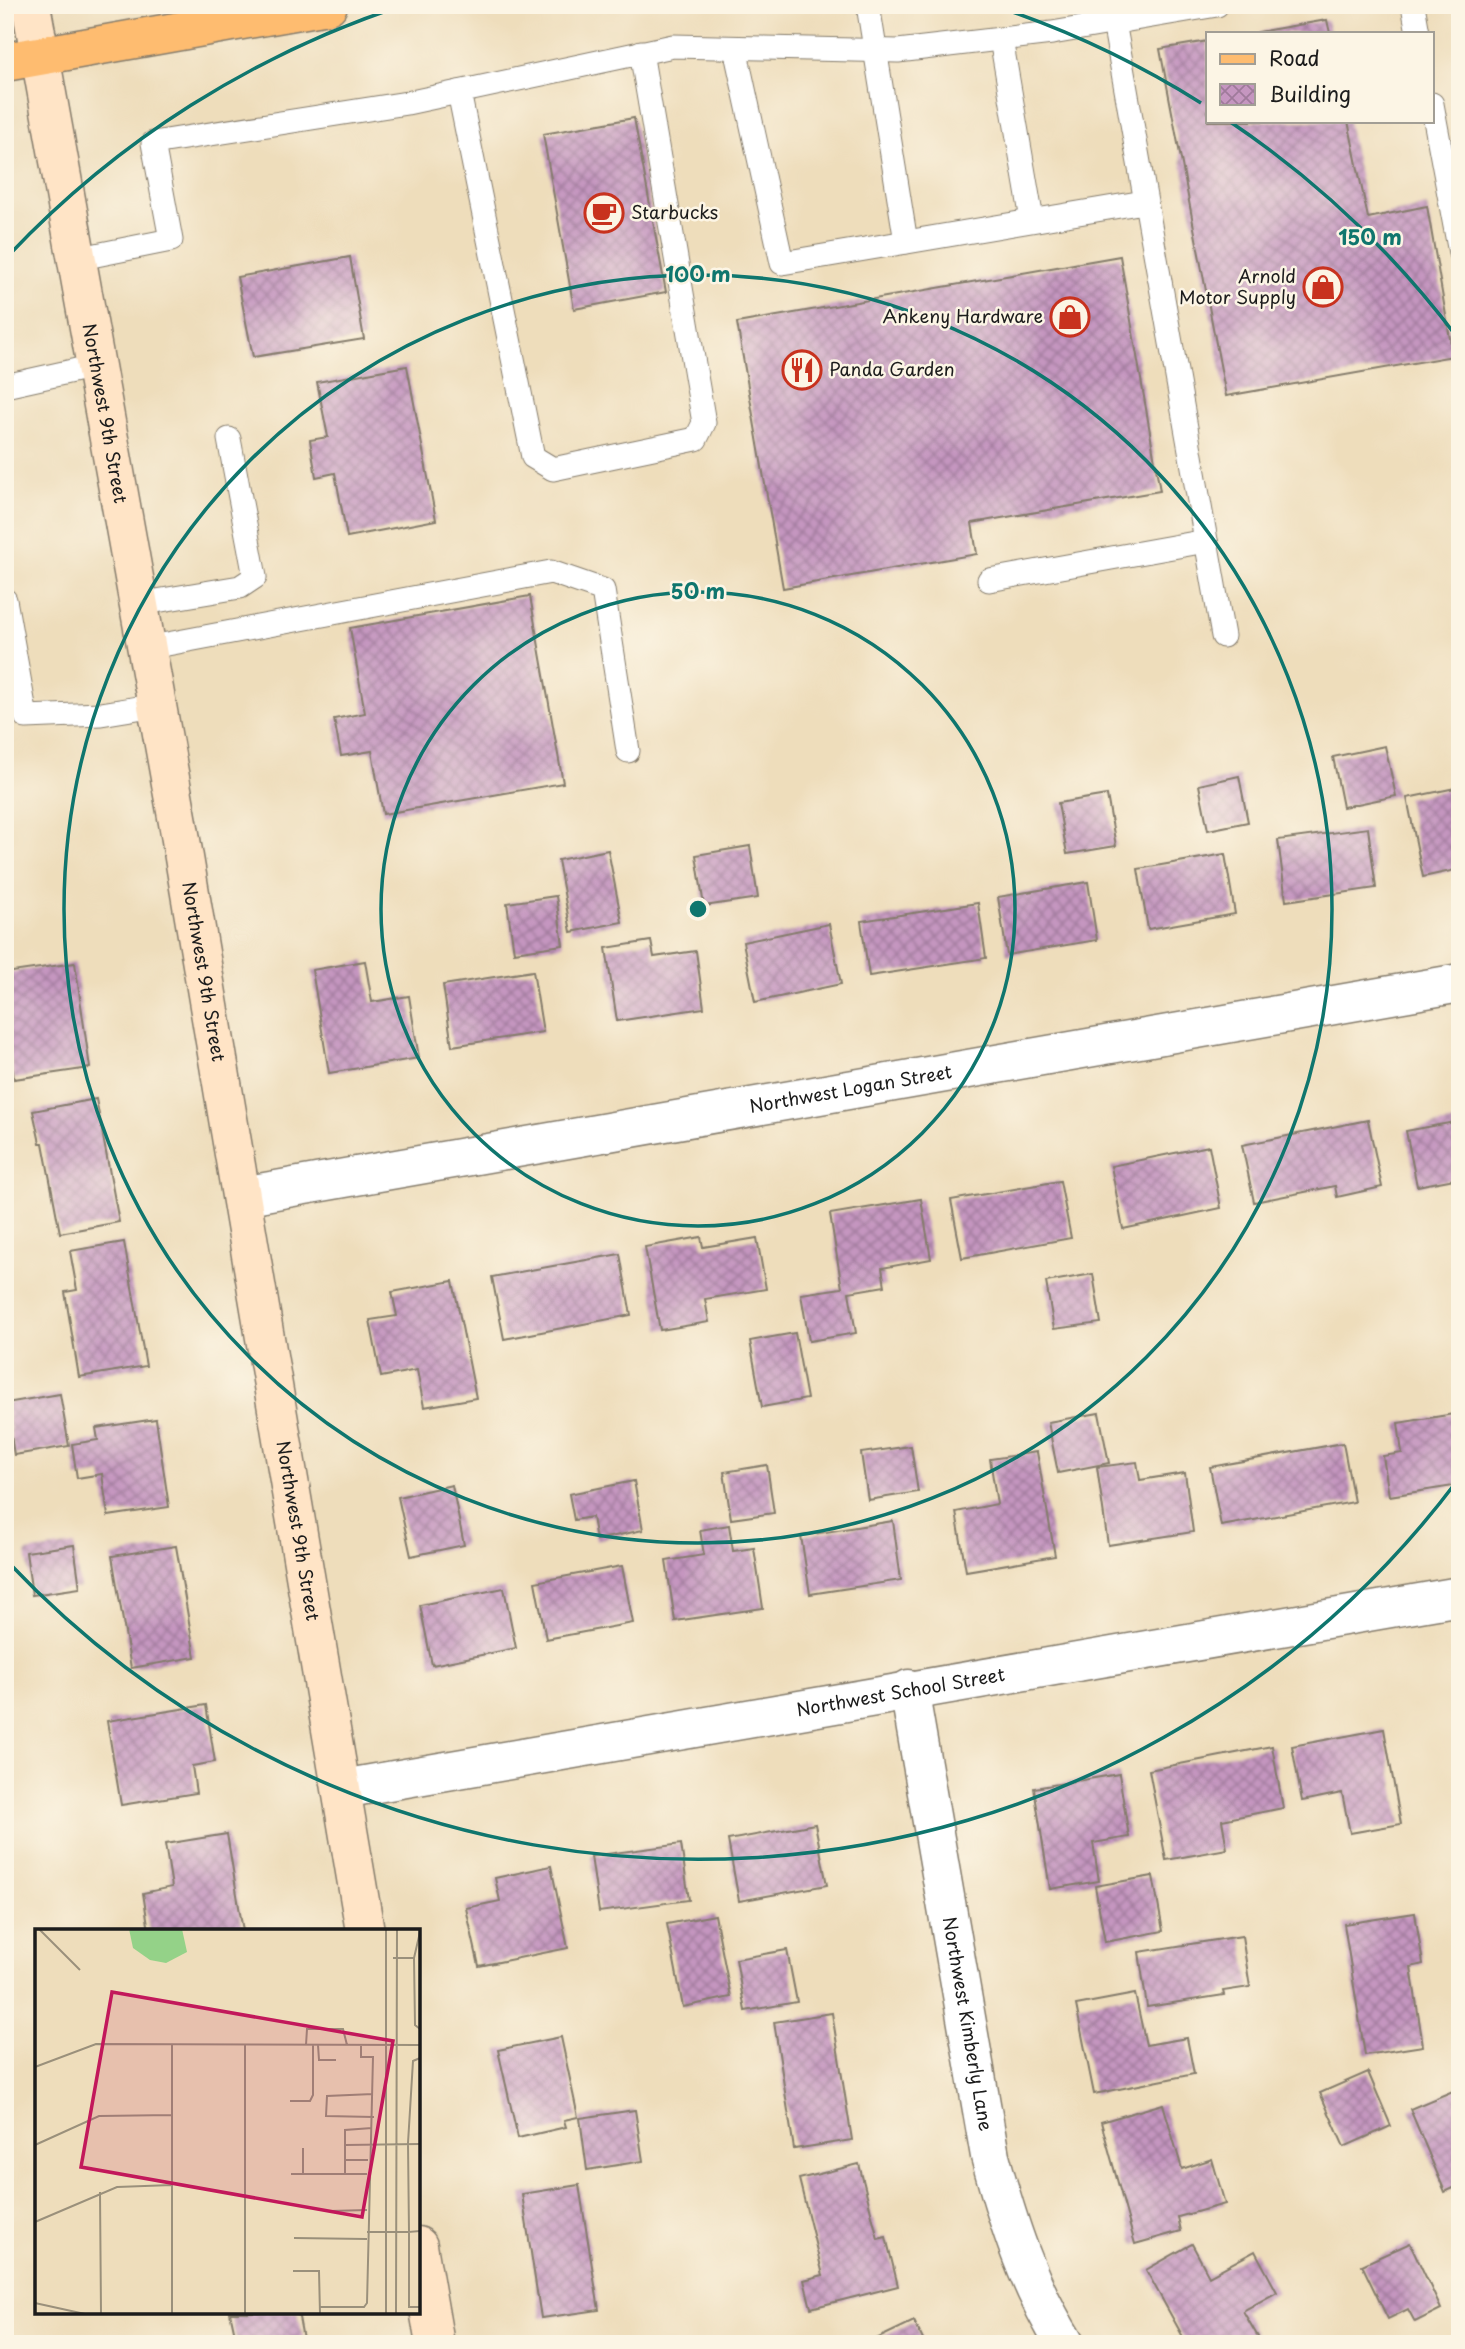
<svg xmlns="http://www.w3.org/2000/svg" width="1465" height="2349" font-family="'Playpen Sans',sans-serif">
<defs>
<pattern id="building-cross-hatch" width="8" height="8" patternUnits="userSpaceOnUse" patternTransform="scale(1.75)"><rect width="8" height="8" fill="#c596c0"/><path d="M0 0l8 8M0 8l8-8" fill="none" stroke="#9f7a9b"/></pattern>
</defs>
<rect width="100%" height="100%" fill="#fcf5e5"/>
<filter id="ink" filterUnits="userSpaceOnUse"><feTurbulence type="fractalNoise" baseFrequency=".0143" numOctaves="2"/><feDisplacementMap in="SourceGraphic" scale="14" xChannelSelector="R" yChannelSelector="G"/><feConvolveMatrix kernelMatrix="1 2 1 2 8 2 1 2 1" color-interpolation-filters="sRGB"/></filter>
<filter id="wash" filterUnits="userSpaceOnUse"><feTurbulence type="fractalNoise" baseFrequency=".00686" numOctaves="4" result="noise"/><feDisplacementMap in="SourceGraphic" scale="28" xChannelSelector="R" yChannelSelector="G"/><feGaussianBlur stdDeviation="1.57" result="paint"/><feColorMatrix in="noise" values="0 0 0 0 0 0 0 0 0 0 0 0 0 0 0 0 0 1.4 0 .05"/><feComposite in="paint" operator="in"/></filter>
<g filter="url(#wash)">
<rect width="100%" height="100%" fill="#edb"/>
<g id="blocks">
<!-- building -->
<g fill="url(#building-cross-hatch)">
<polygon points="1327,20 1330,33 1258,33 1258,32"/>
<polygon points="1208,41 1208,121 1348,121 1368,218 1427,206 1453,356 1226,396 1160,49"/>
<polygon points="634,118 666,292 574,309 543,134"/>
<polygon points="1120,256 1160,491 972,523 977,554 783,588 737,323"/>
<polygon points="350,257 364,339 253,357 237,277"/>
<polygon points="407,366 436,520 347,537 335,473 316,477 310,440 328,437 317,382"/>
<polygon points="530,596 563,783 383,814 372,751 341,756 334,719 365,713 350,628"/>
<polygon points="1385,746 1396,796 1343,807 1333,757"/>
<polygon points="1239,776 1248,822 1208,830 1199,785"/>
<polygon points="1460,787 1460,869 1423,877 1407,798"/>
<polygon points="1107,795 1116,846 1067,854 1058,803"/>
<polygon points="1368,828 1376,888 1286,901 1278,840"/>
<polygon points="750,846 758,898 704,906 696,855"/>
<polygon points="608,850 622,922 571,932 558,860"/>
<polygon points="1225,854 1235,914 1148,929 1138,869"/>
<polygon points="1088,882 1097,940 1007,955 998,897"/>
<polygon points="556,896 563,945 514,952 507,903"/>
<polygon points="978,903 986,958 869,976 861,921"/>
<polygon points="829,924 841,984 755,1002 743,942"/>
<polygon points="651,941 654,957 696,951 704,1008 617,1021 606,948"/>
<polygon points="365,961 372,1002 409,996 419,1058 329,1073 312,970"/>
<polygon points="75,963 90,1068 14,1079 5,1024 5,973"/>
<polygon points="533,971 543,1032 452,1046 443,985"/>
<polygon points="96,1099 119,1222 60,1233 43,1143 40,1143 33,1111"/>
<polygon points="1368,1120 1382,1187 1337,1197 1335,1186 1254,1202 1242,1145"/>
<polygon points="1460,1121 1460,1178 1417,1186 1406,1131"/>
<polygon points="1209,1146 1221,1208 1123,1229 1111,1166"/>
<polygon points="1060,1181 1071,1238 962,1258 951,1200"/>
<polygon points="921,1199 931,1259 882,1268 885,1286 849,1292 856,1333 809,1341 801,1294 842,1288 830,1214"/>
<polygon points="701,1237 703,1247 757,1238 766,1289 705,1299 709,1322 660,1330 645,1247"/>
<polygon points="124,1242 146,1366 79,1377 65,1292 77,1290 70,1251"/>
<polygon points="620,1254 631,1315 504,1339 492,1277"/>
<polygon points="1093,1274 1101,1323 1054,1329 1046,1282"/>
<polygon points="453,1281 476,1398 424,1407 417,1370 381,1377 370,1320 397,1316 392,1292"/>
<polygon points="795,1333 807,1399 762,1407 750,1341"/>
<polygon points="60,1394 69,1446 14,1455 6,1403"/>
<polygon points="1099,1413 1109,1463 1058,1473 1048,1422"/>
<polygon points="1460,1413 1460,1485 1389,1496 1383,1456 1402,1453 1398,1423"/>
<polygon points="156,1419 169,1507 108,1516 102,1474 77,1478 72,1444 98,1440 96,1428"/>
<polygon points="1343,1443 1354,1502 1221,1526 1210,1467"/>
<polygon points="911,1446 918,1492 868,1500 861,1453"/>
<polygon points="1037,1452 1055,1556 966,1571 956,1512 997,1504 990,1459"/>
<polygon points="1137,1462 1140,1480 1185,1473 1193,1532 1108,1545 1097,1467"/>
<polygon points="767,1465 774,1513 731,1519 724,1472"/>
<polygon points="634,1481 643,1530 596,1540 592,1517 574,1520 569,1494"/>
<polygon points="452,1485 464,1545 411,1556 398,1497"/>
<polygon points="893,1521 901,1580 810,1594 801,1536"/>
<polygon points="729,1525 733,1551 754,1548 763,1608 675,1621 666,1561 704,1555 700,1530"/>
<polygon points="74,1545 80,1588 32,1595 26,1552"/>
<polygon points="176,1546 195,1657 131,1668 112,1556"/>
<polygon points="622,1566 633,1623 546,1639 535,1582"/>
<polygon points="504,1588 516,1648 432,1665 420,1605"/>
<polygon points="206,1705 215,1762 192,1766 196,1793 121,1805 107,1721"/>
<polygon points="1384,1729 1401,1824 1350,1833 1342,1793 1302,1801 1292,1746"/>
<polygon points="1272,1746 1283,1808 1222,1820 1227,1849 1166,1860 1149,1770"/>
<polygon points="1119,1774 1129,1837 1093,1843 1099,1881 1050,1889 1034,1788"/>
<polygon points="815,1824 827,1885 739,1901 728,1840"/>
<polygon points="227,1834 243,1931 149,1931 143,1893 172,1887 165,1844"/>
<polygon points="681,1844 689,1900 599,1912 591,1856"/>
<polygon points="551,1866 568,1948 479,1966 466,1908 500,1901 495,1878"/>
<polygon points="1153,1876 1163,1931 1105,1942 1095,1886"/>
<polygon points="1415,1913 1423,1964 1411,1967 1423,2046 1365,2055 1344,1924"/>
<polygon points="715,1915 731,1997 683,2007 667,1924"/>
<polygon points="1242,1936 1250,1987 1223,1991 1224,1995 1147,2007 1139,1952"/>
<polygon points="787,1950 797,2002 745,2011 736,1959"/>
<polygon points="1135,1994 1146,2045 1187,2038 1194,2074 1094,2094 1076,2005"/>
<polygon points="832,2013 852,2140 794,2149 774,2022"/>
<polygon points="561,2037 578,2117 564,2120 566,2127 518,2138 498,2050"/>
<polygon points="1368,2072 1391,2126 1344,2147 1320,2093"/>
<polygon points="1460,2088 1460,2185 1445,2192 1410,2109"/>
<polygon points="1163,2104 1182,2169 1212,2159 1225,2204 1178,2217 1181,2231 1135,2244 1101,2122"/>
<polygon points="635,2110 643,2161 587,2170 580,2118"/>
<polygon points="859,2164 878,2239 886,2237 898,2286 811,2308 804,2280 823,2275 799,2179"/>
<polygon points="579,2185 599,2310 541,2318 522,2194"/>
<polygon points="1410,2243 1441,2309 1415,2322 1408,2309 1388,2319 1362,2265"/>
<polygon points="1192,2244 1209,2276 1255,2251 1277,2292 1243,2311 1262,2344 1187,2344 1146,2270"/>
<polygon points="230,2312 298,2312 304,2344 237,2344"/>
<polygon points="914,2321 925,2344 866,2344"/>
</g>
</g>
</g>
<g filter="url(#ink)">
<use href="#blocks" fill-opacity="0" stroke="#857c6c" stroke-width="2"/>
<g fill="none" stroke-linecap="round" stroke-linejoin="round">
<!-- lane casing -->
<g stroke="#857c6c" stroke-width="25">
<g id="lane">
<polyline points="868,5 906,242"/>
<polyline points="1413,5 1418,33"/>
<polyline points="1114,22 1223,636"/>
<polyline points="1001,39 1032,220"/>
<polyline points="735,48 782,263 1144,202"/>
<polyline points="459,92 533,457 553,469 696,439 704,423 641,52"/>
<polyline points="1432,104 1460,253"/>
<polyline points="76,259 171,240 153,143 407,103 673,46 898,51 1052,33 1217,5"/>
<polyline points="5,386 95,366"/>
<polyline points="989,580 1206,541"/>
<polyline points="5,600 26,717 101,714 156,705"/>
<polyline points="138,604 240,587 255,577 229,439"/>
<polyline points="146,648 551,572 603,590 628,751"/>
</g>
</g>
<!-- street casing -->
<g stroke="#857c6c" stroke-width="41">
<g id="street">
<path id="s1" d="M242 1196 1460 983"/>
<path id="s2" d="M909 1689 990 2156C1008 2223 1028 2285 1065 2344"/>
<path id="s3" d="M342 1789 1460 1596"/>
</g>
</g>
<!-- secondary casing -->
<g stroke="#857c6c" stroke-width="41">
<g id="secondary">
<path id="s4" d="M31 5 179 828 365 1931"/>
<polyline points="418,2246 435,2344"/>
</g>
</g>
<!-- primary casing -->
<g stroke="#857c6c" stroke-width="41">
<polyline id="primary" points="5,62 328,5"/>
</g>
<!-- lane -->
<use href="#lane" stroke="#fff" stroke-width="23"/>
<!-- street -->
<use href="#street" stroke="#fff" stroke-width="38"/>
<!-- secondary -->
<use href="#secondary" stroke="#ffe4c6" stroke-width="38"/>
<!-- primary -->
<use href="#primary" stroke="#febc70" stroke-width="38"/>
</g>
</g>
<!-- distance rings -->
<g fill="none" stroke="#0f766e" stroke-width="3.5">
<circle cx="698" cy="909" r="317"/>
<circle cx="698" cy="909" r="634"/>
<path d="M1457 1481A950 950 0 0 1 9 1563M9 255A950 950 0 0 1 404 5M992 5A950 950 0 0 1 1201 103M1229 121A950 950 0 0 1 1457 337"/>
</g>
<!-- icons -->
<defs>
<g id="cafe-ring" transform="scale(2.0125)"><circle r="9.5" fill="#fcf5e5" stroke="#c8321e" stroke-width="1.5"/><path d="M-5.5-4.5H6V0H3Q3 3.5 0 3.5H-2.5Q-5.5 3.5-5.5 0ZM3-3.2v2h1.7v-2ZM-6 4.5H4V6H-6Z" fill="#c8321e"/></g>
<g id="shop-ring" transform="scale(2.0125)"><circle r="9.5" fill="#fcf5e5" stroke="#c8321e" stroke-width="1.5"/><path d="M-5-2.5h2.3a2.7 3.5 0 0 1 5.4 0H5L5.5 6h-11ZM-1.5-2.5h3a1.5 2.3 0 0 0-3 0Z" fill="#c8321e"/></g>
<g id="restaurant-ring" transform="scale(2.0125)"><circle r="9.5" fill="#fcf5e5" stroke="#c8321e" stroke-width="1.5"/><path d="M-5-6h1v4h1v-4h1v4h1v-4h1v5L-1.5 .5V6h-2V.5L-5-1ZM5-6V6H3V1.5H1.5Q1.5-4 5-6Z" fill="#c8321e"/></g>
</defs>
<g fill-rule="evenodd">
<use href="#cafe-ring" x="604" y="213"/>
<use href="#shop-ring" x="1323" y="287"/>
<use href="#shop-ring" x="1070" y="317"/>
<use href="#restaurant-ring" x="802" y="370"/>
</g>
<g text-anchor="middle" stroke-width="5" stroke-linejoin="round" paint-order="stroke">
<!-- poi labels -->
<g font-size="18" fill="#1c1c1c" stroke="#fcf5e5" text-anchor="start">
<text x="631" y="219">Starbucks</text>
<text x="1296" y="283" text-anchor="end">Arnold<tspan x="1296" dy="21">Motor Supply</tspan></text>
<text x="1043" y="323" text-anchor="end">Ankeny Hardware</text>
<text x="829" y="376">Panda Garden</text>
</g>
<!-- street labels -->
<g font-size="18" fill="#1c1c1c" stroke="#fcf5e5">
<text dy="6" stroke="none"><textPath href="#s4" startOffset="415">Northwest 9th Street</textPath></text>
<text dy="6" stroke="none"><textPath href="#s4" startOffset="982">Northwest 9th Street</textPath></text>
<text dy="6" stroke="none"><textPath href="#s1" startOffset="618">Northwest Logan Street</textPath></text>
<text dy="6" stroke="none"><textPath href="#s4" startOffset="1549">Northwest 9th Street</textPath></text>
<text dy="6" stroke="none"><textPath href="#s3" startOffset="567">Northwest School Street</textPath></text>
<text dy="6" stroke="none"><textPath href="#s2" startOffset="340">Northwest Kimberly Lane</textPath></text>
</g>
</g>
<!-- overview -->
<g transform="translate(35 1929)">
<rect width="385" height="385" fill="#edb"/>
<path d="M94 0H147L152 23 131 34 115 31 98 19Z" fill="#94d288"/>
<path fill="none" stroke="#9a907b" stroke-width="2" d="M4 0 45 41M351 0V385M358 29H379L380 96 385 100M379 29 385 3M271 116 272 100H308L312 116M283 116 284 131H301M385 129 378 132 373 214 374 303 385 302M0 138 61 115 385 116M338 165 292 167 291 187 339 188M255 172H275L278 166V116M0 216 64 187 137 186M310 216 385 215M268 219V245M310 231H333M256 245H332M310 245V201L337 199M65 263 66 385M294 282 332 281M0 293 82 258 137 256M332 303H374V378H385M259 309 332 310M258 342H284L285 385M0 374 50 385M285 378H329L332 374 338 128H326V116M137 385V116M210 385V116M361 385 362 0"/>
<path fill="#c2185b" fill-opacity="0.15" stroke="#c2185b" stroke-width="3.5" d="M77 63 358 112 327 288 46 238Z"/>
<rect width="385" height="385" fill="none" stroke="#1c1c1c" stroke-width="3.5"/>
</g>
<circle cx="698" cy="909" r="10" fill="#0f766e" stroke="#fcf5e5" stroke-width="3.5"/>
<g font-size="21" text-anchor="middle" font-weight="bold" fill="#0f766e" stroke="#fcf5e5" stroke-width="5" stroke-linejoin="round" paint-order="stroke">
<text x="1370" y="245">150 m</text>
<text x="698" y="282">100 m</text>
<text x="698" y="599">50 m</text>
</g>
<!-- margin -->
<rect width="1465" height="2349" fill="none" stroke="#fcf5e5" stroke-width="28"/>
<!-- legend -->
<rect x="1206" y="32" width="228" height="91" fill="#fcf5e5" stroke="#a29e95" stroke-width="2"/>
<rect x="1220" y="54" width="35" height="10" fill="#febc70" stroke="#a29e95" stroke-width="2"/>
<text x="1269" y="66" font-size="21" fill="#1c1c1c">Road</text>
<rect x="1220" y="84" width="35" height="21" fill="url(#building-cross-hatch)" stroke="#a29e95" stroke-width="2"/>
<text x="1269" y="102" font-size="21" fill="#1c1c1c">Building</text>
</svg>
